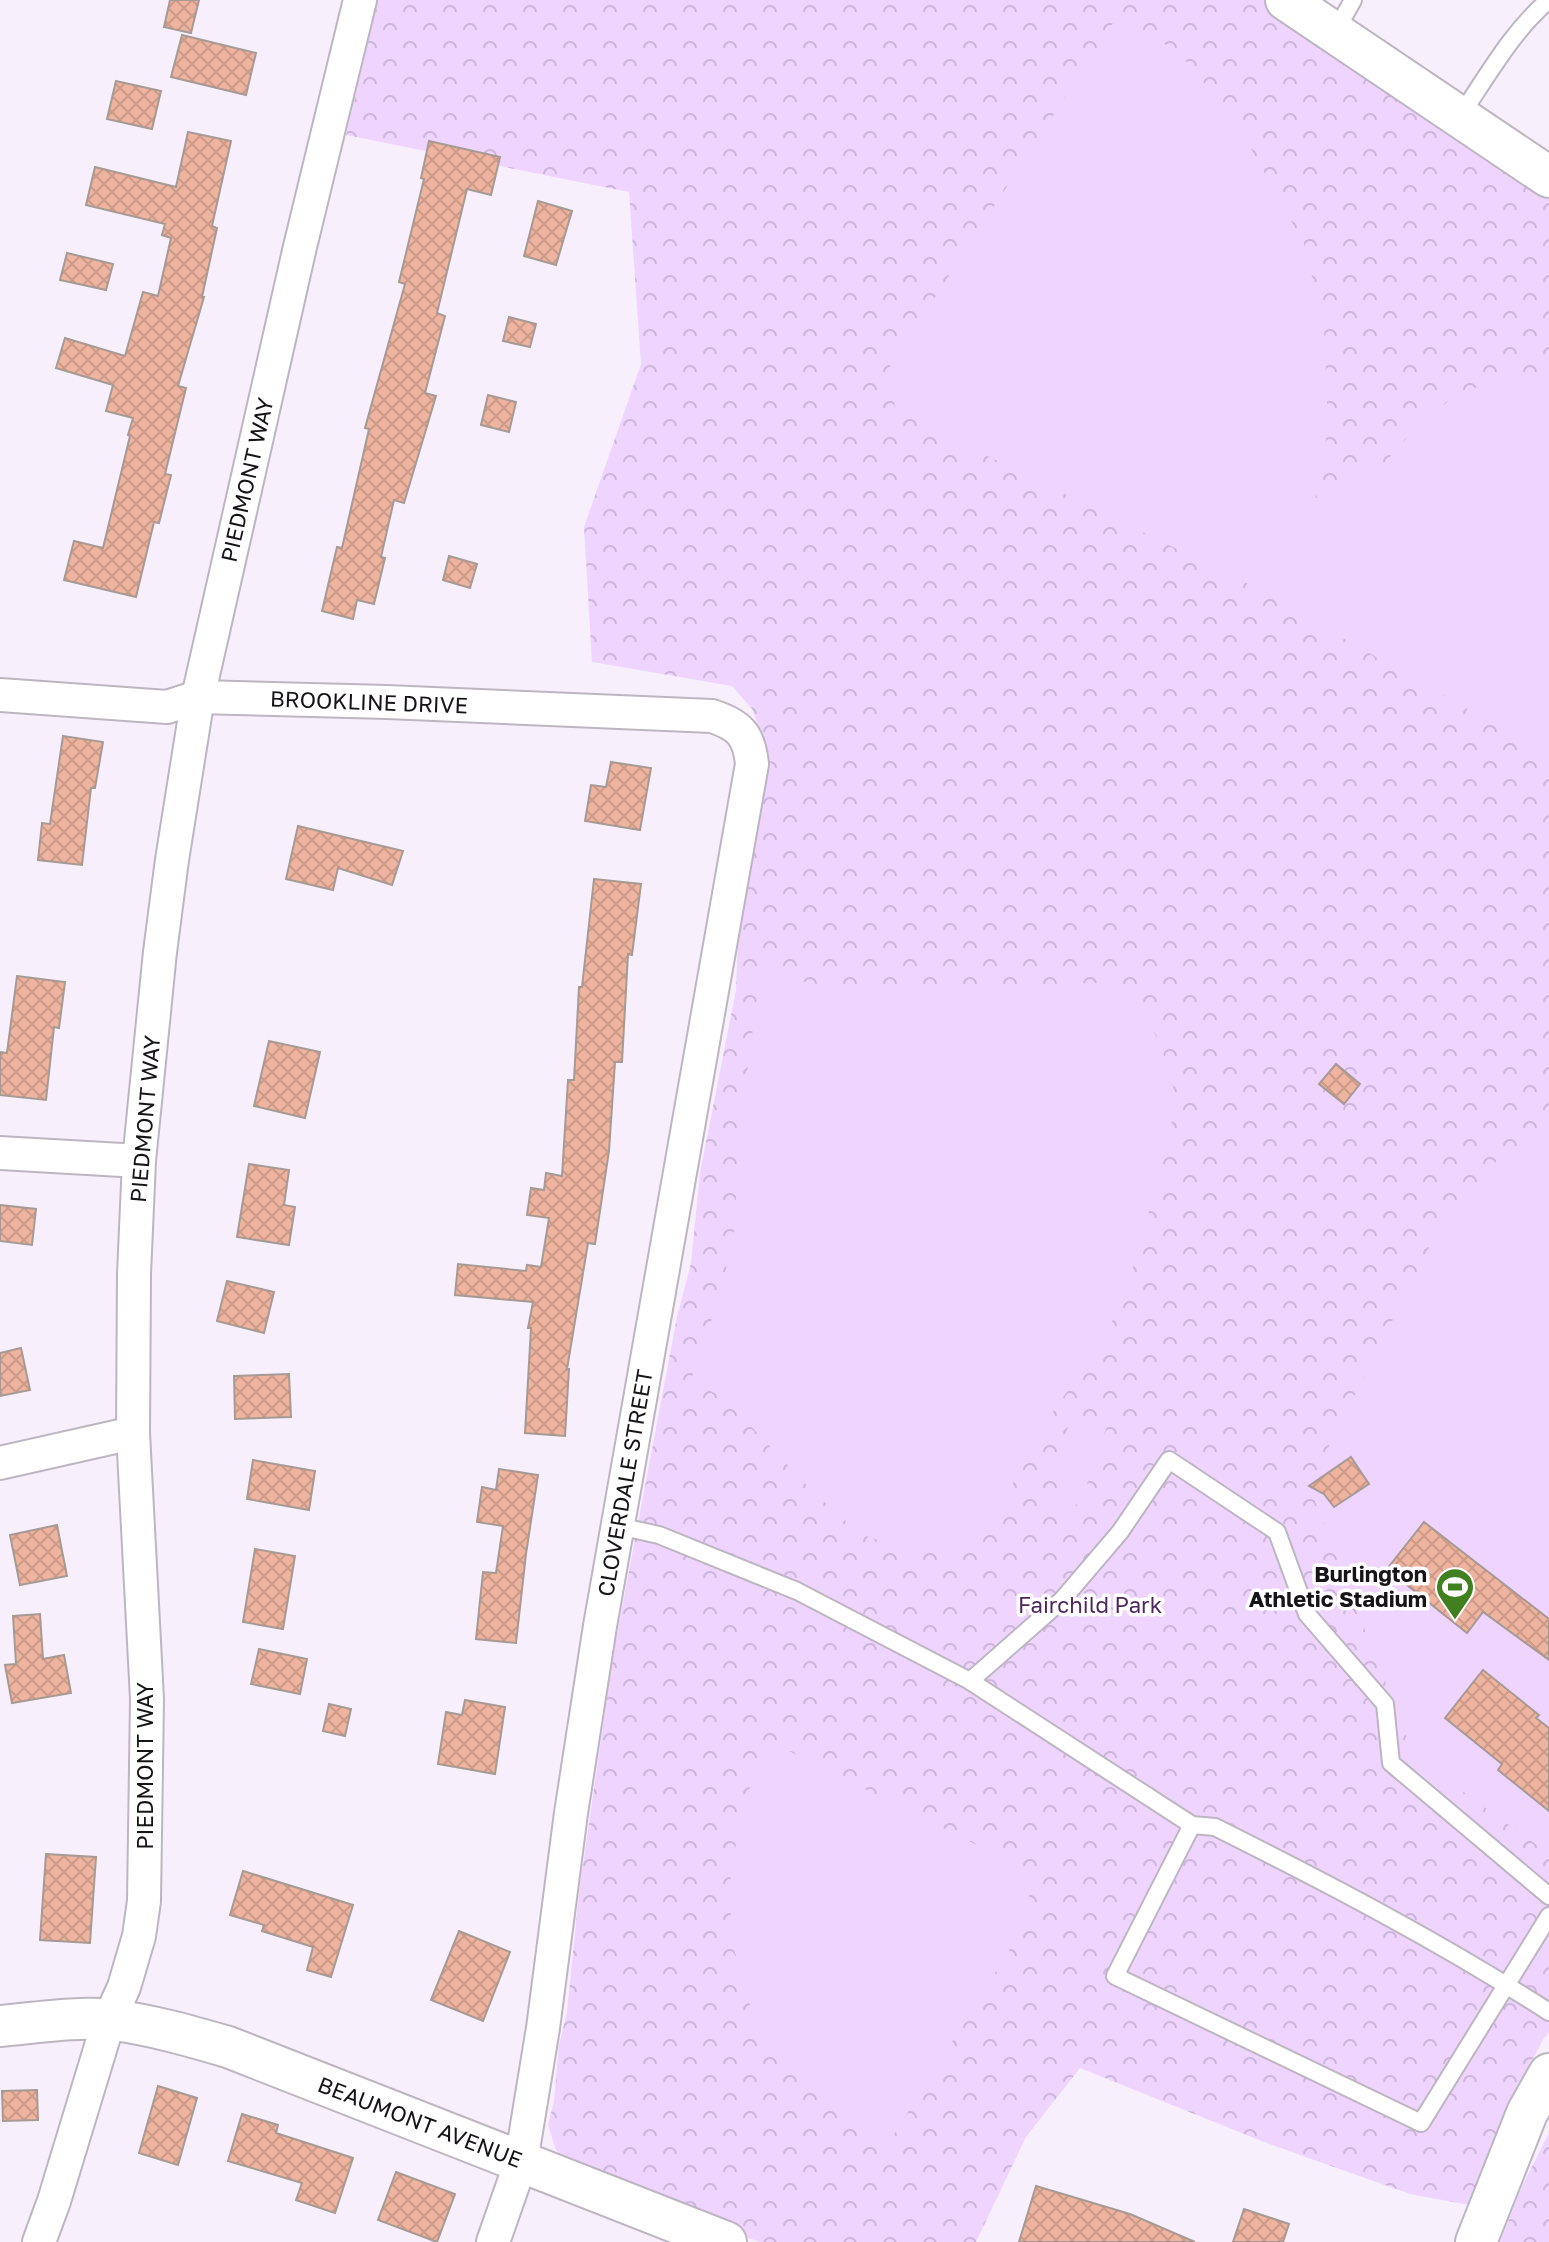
<svg xmlns="http://www.w3.org/2000/svg" width="1549" height="2242" font-family="'Golos Text',sans-serif">
<defs>
<pattern id="park-crowns" width="20" height="18" patternUnits="userSpaceOnUse" patternTransform="scale(2)"><rect width="20" height="18" fill="#efd4ff"/><path d="M2 6a3 3 0 1 1 6 0M12 15a3 3 0 1 1 6 0" fill="none" stroke="#ccb5da"/></pattern>
<pattern id="building-cross-hatch" width="8" height="8" patternUnits="userSpaceOnUse" patternTransform="scale(2)"><rect width="8" height="8" fill="#efb49f"/><path d="M0 0l8 8M0 8l8-8" fill="none" stroke="#cc9a88"/></pattern>
</defs>
<rect width="100%" height="100%" fill="#f7f0fc"/>
<!-- park -->
<g fill="url(#park-crowns)">
<polygon points="378,0 1263,0 1319,33 1549,193 1549,2032 1544,2038 1501,2119 1469,2205 1410,2194 1264,2142 1080,2068 1026,2137 976,2242 760,2242 696,2220 570,2168 555,2148 548,2124 554,2101 559,2045 567,2012 579,1892 614,1650 677,1317 691,1263 700,1173 736,990 740,883 756,785 766,745 752,709 732,686 592,662 584,527 641,364 629,192 346,135"/>
<polygon points="1549,2133 1549,2242 1500,2242 1522,2186"/>
</g>
<!-- pitch -->
<g fill="#efd4ff">
<polygon points="1119,14 1180,54 1235,120 1304,244 1324,326 1328,427 1315,501 1341,480 1384,463 1415,429 1457,394 1521,373 1549,372 1549,756 1252,586 896,411 887,371"/>
<polygon points="760,972 809,983 864,988 1097,983 1115,988 1131,1001 1147,1018 1161,1046 1174,1090 1171,1130 1139,1248 1121,1303 1100,1346 1056,1407 994,1517 968,1539 948,1546 925,1548 899,1547 860,1534 812,1491 748,1423 716,1394 691,1380 718,1301 728,1261 735,1226 737,1155"/>
<polygon points="1549,1126 1549,1854 1414,1756 1309,1486 1442,1222 1501,1156"/>
<polygon points="1073,1414 1107,1426 1086,1487 1068,1519 1049,1516 1062,1482 1050,1478"/>
<polygon points="769,1741 1025,1869 1032,1914 888,2144 848,2123 813,2091 776,2051 750,2005 731,1939 730,1883 741,1809"/>
</g>
<!-- building -->
<g fill="url(#building-cross-hatch)" stroke="#a79994" stroke-width="2">
<polygon points="170,0 199,0 191,33 164,27"/>
<polygon points="182,35 256,53 246,95 171,77"/>
<polygon points="116,81 161,91 152,129 107,119"/>
<polygon points="188,132 231,141 212,226 217,228 202,297 204,297 178,386 186,388 165,474 171,475 159,523 154,522 136,597 64,580 74,541 103,548 130,436 128,435 133,418 106,411 113,385 56,368 65,338 125,356 143,292 158,296 171,238 162,235 165,224 86,205 95,167 176,187"/>
<polygon points="429,141 500,157 491,195 467,189 437,313 445,316 425,393 436,396 404,503 394,500 381,557 385,558 374,604 357,600 353,619 322,611 337,547 342,548 369,429 365,428 405,284 399,282 424,179 421,178"/>
<polygon points="538,201 572,211 556,265 524,256"/>
<polygon points="67,253 113,264 106,290 60,280"/>
<polygon points="509,317 536,324 530,347 503,341"/>
<polygon points="488,395 516,402 509,432 481,425"/>
<polygon points="449,556 477,564 470,588 443,580"/>
<polygon points="63,736 103,742 95,788 91,788 82,865 38,860 42,823 50,824"/>
<polygon points="611,762 651,768 640,830 585,821 591,785 606,787"/>
<polygon points="298,826 403,851 392,885 338,868 333,890 286,879"/>
<polygon points="594,879 641,884 632,955 628,954 622,1062 615,1062 609,1151 595,1244 588,1243 567,1369 569,1369 565,1436 525,1433 531,1328 528,1328 533,1302 455,1295 458,1264 526,1271 527,1265 541,1267 549,1218 527,1215 531,1188 544,1190 546,1173 562,1176 568,1080 574,1080 579,987 582,987"/>
<polygon points="17,976 65,982 59,1028 54,1027 46,1100 0,1095 0,1052 7,1053"/>
<polygon points="269,1041 320,1052 305,1118 254,1106"/>
<polygon points="1336,1064 1360,1084 1344,1104 1319,1084"/>
<polygon points="249,1164 289,1170 284,1205 295,1207 289,1245 237,1237"/>
<polygon points="0,1205 36,1209 32,1245 0,1241"/>
<polygon points="227,1281 274,1292 264,1333 217,1321"/>
<polygon points="21,1348 30,1390 0,1396 0,1353"/>
<polygon points="289,1374 291,1417 235,1419 234,1376"/>
<polygon points="1351,1457 1369,1484 1334,1507 1324,1494 1309,1486"/>
<polygon points="253,1460 315,1471 309,1510 247,1499"/>
<polygon points="499,1469 538,1475 526,1554 516,1643 476,1639 483,1572 496,1573 503,1526 477,1522 482,1487 496,1490"/>
<polygon points="1424,1522 1549,1619 1549,1660 1483,1612 1467,1633 1387,1569"/>
<polygon points="57,1525 67,1576 20,1585 10,1535"/>
<polygon points="255,1549 295,1556 283,1629 243,1622"/>
<polygon points="40,1614 43,1659 64,1655 71,1693 12,1703 5,1665 16,1664 13,1616"/>
<polygon points="259,1649 307,1659 300,1694 251,1684"/>
<polygon points="1483,1670 1539,1715 1536,1718 1549,1728 1549,1811 1498,1770 1502,1764 1445,1718"/>
<polygon points="465,1700 505,1707 495,1774 438,1764 446,1712 462,1715"/>
<polygon points="329,1704 351,1709 345,1736 323,1731"/>
<polygon points="46,1854 96,1857 90,1943 40,1940"/>
<polygon points="243,1871 353,1905 331,1977 307,1970 313,1947 262,1931 264,1925 230,1915"/>
<polygon points="459,1931 510,1952 483,2021 431,2000"/>
<polygon points="158,2086 197,2098 178,2165 139,2153"/>
<polygon points="37,2090 38,2120 3,2121 2,2091"/>
<polygon points="242,2114 278,2125 276,2133 353,2158 335,2213 296,2200 302,2183 228,2161"/>
<polygon points="396,2172 455,2194 437,2242 378,2220"/>
<polygon points="1036,2186 1130,2214 1195,2242 1019,2242"/>
<polygon points="1244,2209 1289,2224 1283,2242 1233,2242"/>
</g>
<g fill="none" stroke-linecap="round" stroke-linejoin="round">
<!-- service casing -->
<g stroke="#bdb6c1" stroke-width="20">
<g id="service">
<polyline points="1335,32 1353,0"/>
<path d="M1460 116C1487 77 1512 31 1549 0"/>
<path d="M618 1526 659 1535 797 1591 970 1681 1192 1825 1215 1827C1329 1884 1442 1943 1549 2012"/>
<polyline points="970,1681 1062,1600 1120,1532 1169,1460 1277,1532 1307,1614 1385,1704 1391,1763 1549,1896"/>
<polyline points="1192,1825 1115,1976 1421,2123 1549,1916"/>
</g>
</g>
<!-- minor casing -->
<g stroke="#bdb6c1" stroke-width="36">
<g id="minor">
<path d="M0 695 167 707 198 697 387 702 712 716C739 725 749 734 752 764L600 1626 571 1813 543 2028 521 2162 493 2242"/>
<polyline points="0,1153 139,1161"/>
<polyline points="0,1463 133,1433"/>
<polyline points="39,2242 54,2201 109,2020 124,1987 139,1936 144,1901 147,1699 133,1433 134,1274 139,1161 160,952 172,860 198,697 299,251 360,0"/>
</g>
</g>
<!-- tertiary casing -->
<g stroke="#bdb6c1" stroke-width="44">
<g id="tertiary">
<polyline points="1286,0 1549,177"/>
<path d="M0 2026C35 2023 78 2016 113 2020 152 2025 190 2036 228 2047L726 2242"/>
<polyline points="1476,2242 1527,2113 1549,2074"/>
</g>
</g>
<!-- service -->
<use href="#service" stroke="#fff" stroke-width="16"/>
<!-- minor -->
<use href="#minor" stroke="#fff" stroke-width="32"/>
<!-- tertiary -->
<use href="#tertiary" stroke="#fff" stroke-width="40"/>
</g>
<!-- icons -->
<defs>
<g id="stadium-pin" transform="scale(2)"><path d="M0 17L-7.5 6A9.5 9.5 0 1 1 7.5 6Z" fill="#41801f" stroke="#fff"/><path d="M0-5a6.5 5 0 1 0 0 10a6.5 5 0 1 0 0-10ZM-3.5-1.8h7v3.6h-7Z" fill="#fff"/></g>
</defs>
<g fill-rule="evenodd">
<use href="#stadium-pin" x="1455" y="1587"/>
</g>
<g text-anchor="middle" stroke-width="7" stroke-linejoin="round" paint-order="stroke">
<!-- street labels -->
<g font-size="22" fill="#171418" stroke="#fff">
<text transform="translate(247 480) rotate(-77)" y="8">PIEDMONT WAY</text>
<text transform="translate(369 702) rotate(2)" y="8">BROOKLINE DRIVE</text>
<text transform="translate(145 1119) rotate(-85)" y="8">PIEDMONT WAY</text>
<text transform="translate(625 1483) rotate(-80)" y="8">CLOVERDALE STREET</text>
<text transform="translate(145 1766) rotate(-90)" y="8">PIEDMONT WAY</text>
<text transform="translate(420 2122) rotate(21)" y="8">BEAUMONT AVENUE</text>
</g>
<!-- poi labels -->
<g font-size="22" font-weight="bold" fill="#171418" stroke="#fff" text-anchor="end">
<text x="1427" y="1582">Burlington<tspan x="1427" dy="25">Athletic Stadium</tspan></text>
</g>
<!-- park labels -->
<g font-size="22" fill="#4d2660" stroke="#fff">
<text x="1090" y="1613">Fairchild Park</text>
</g>
</g>
</svg>
